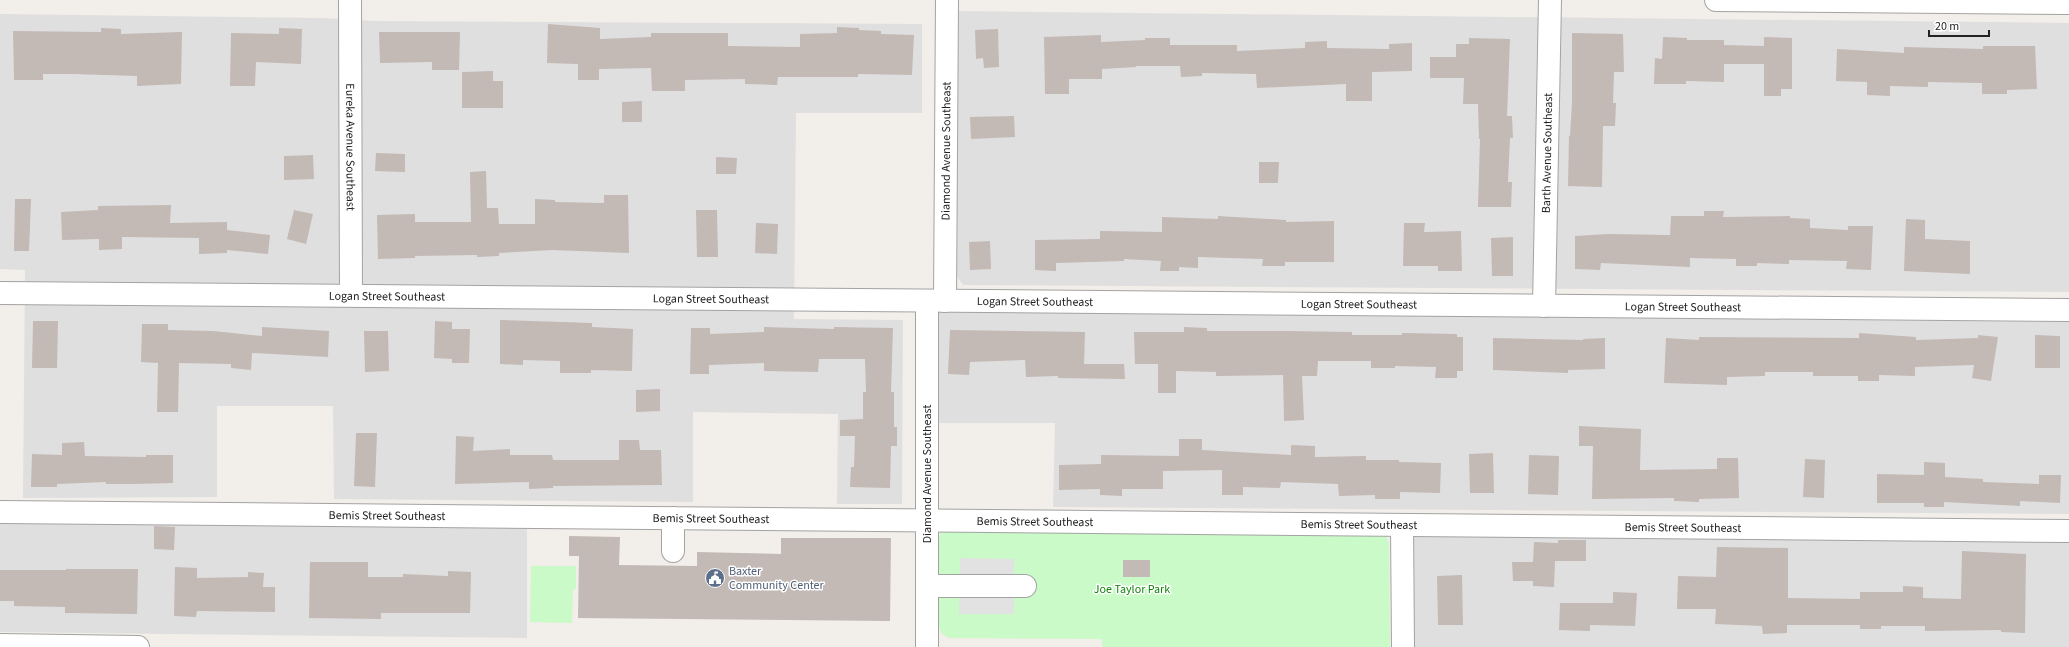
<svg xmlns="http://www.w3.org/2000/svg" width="2069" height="647" font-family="'Source Sans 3',sans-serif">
<rect width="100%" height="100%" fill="#f2eee9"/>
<!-- residential -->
<g fill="#e0dfdf">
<polygon points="958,11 2069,23 2069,292 963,285 954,273"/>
<polygon points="0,14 322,18 374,21 922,24 922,113 796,113 794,319 903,320 902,504 837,504 838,414 693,412 693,502 334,499 333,406 217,406 217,497 23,498 25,270 0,269"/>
<polygon points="937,311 2069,322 2069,514 1053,507 1055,423 938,423"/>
<polygon points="0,518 527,524 527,638 0,632"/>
<polygon points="1410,533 2069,542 2069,647 1412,647"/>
</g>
<!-- park -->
<g fill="#cafac8">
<polygon points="946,529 1380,533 1386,537 1389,543 1390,647 1102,647 1102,639 949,638 942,634 939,627 939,537 941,532"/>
<polygon points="531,566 576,566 576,589 573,589 572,623 530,622"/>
</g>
<!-- parking -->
<polygon fill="#e2e2e2" points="960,558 1014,559 1014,614 959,614"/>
<!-- building -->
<g fill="#c3b9b5">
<polygon points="548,24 600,28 600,39 651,37 651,33 728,33 728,46 800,47 800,34 837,33 837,27 859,28 859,30 881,31 881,34 914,35 912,75 858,74 858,77 778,77 777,85 745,84 745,79 685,80 685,91 652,91 651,68 599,69 599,80 578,80 578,64 547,63"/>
<polygon points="101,28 121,29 121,34 182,32 181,84 137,86 137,76 73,74 43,74 43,80 14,80 13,31 101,32"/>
<polygon points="279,28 302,29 301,64 256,62 255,86 230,86 231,33 279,34"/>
<polygon points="998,29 999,67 984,68 983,58 976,59 975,30"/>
<polygon points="379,32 460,32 459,70 432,70 432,62 380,63"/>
<polygon points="1572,33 1623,34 1624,72 1614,72 1613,103 1616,103 1615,126 1603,126 1602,187 1568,186 1569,136 1570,136 1572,103"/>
<polygon points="1101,35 1101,42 1145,40 1145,38 1170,38 1170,45 1237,45 1237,51 1305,48 1305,42 1327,41 1327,48 1389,49 1389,44 1412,43 1412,71 1372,72 1372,101 1346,101 1346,84 1257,88 1256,74 1202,73 1202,76 1181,77 1180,66 1136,66 1136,67 1102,69 1102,79 1069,79 1069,94 1045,94 1044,37"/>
<polygon points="1663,37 1687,38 1687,40 1724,40 1724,45 1764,46 1764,37 1792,38 1792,89 1781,89 1781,96 1764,96 1764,64 1724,64 1724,82 1686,81 1686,84 1654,84 1655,58 1662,59"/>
<polygon points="1469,38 1510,39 1507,116 1512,116 1513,138 1510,138 1508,182 1512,182 1511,207 1478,207 1480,139 1479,139 1478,104 1463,104 1464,78 1430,78 1430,57 1456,57 1456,44 1469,44"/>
<polygon points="1983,46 2035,46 2037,89 2007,90 2007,94 1982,94 1982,83 1928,82 1928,87 1890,86 1890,96 1867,95 1867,82 1836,81 1837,49 1904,53 1904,47 1983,49"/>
<polygon points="493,71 493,81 503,81 503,108 462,108 462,72"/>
<polygon points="642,101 642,122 622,122 622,102"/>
<polygon points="1014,116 1015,137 971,139 970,117"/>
<polygon points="376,153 405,154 405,172 375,171"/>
<polygon points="313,155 314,179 284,180 284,156"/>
<polygon points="716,157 737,158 736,174 716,174"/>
<polygon points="1259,162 1279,162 1278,183 1259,183"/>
<polygon points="486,171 487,208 498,208 499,224 535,224 535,199 555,200 555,202 604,203 604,195 628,195 629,253 552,250 499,253 499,256 477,257 477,255 415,256 415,258 378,259 377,215 415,214 415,222 471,222 470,172"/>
<polygon points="15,199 31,199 29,251 14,251"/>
<polygon points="171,205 170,223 227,222 227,230 270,235 268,254 227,250 227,253 199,254 199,238 122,237 122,249 99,250 99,239 62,240 61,212 98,210 98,206"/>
<polygon points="294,210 313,214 306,244 287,239"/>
<polygon points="696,210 717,210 718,257 697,257"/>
<polygon points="1704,211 1724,211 1723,217 1790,216 1790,218 1810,219 1810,228 1848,230 1848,226 1873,226 1871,270 1846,269 1847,261 1789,260 1789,264 1757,263 1757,266 1736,266 1736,259 1690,258 1690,267 1601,263 1600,270 1575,269 1575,236 1608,234 1670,235 1671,216 1704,216"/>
<polygon points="1218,216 1286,220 1286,222 1334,221 1334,262 1285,262 1285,266 1262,266 1263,259 1198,257 1198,268 1179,267 1179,271 1160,271 1161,261 1124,259 1124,261 1056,263 1056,271 1035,270 1035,240 1100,239 1100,231 1162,232 1162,217 1218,219"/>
<polygon points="1906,219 1925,220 1925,239 1970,241 1970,274 1904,271"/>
<polygon points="756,223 778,224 777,254 755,253"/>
<polygon points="1404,223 1425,223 1424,232 1461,231 1462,271 1438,271 1438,266 1403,266"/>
<polygon points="1513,237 1513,276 1492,276 1491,238"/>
<polygon points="990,241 991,269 970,270 969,242"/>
<polygon points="500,320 592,323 592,327 633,329 632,371 591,370 591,373 560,373 560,361 523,360 523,365 500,364"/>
<polygon points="33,321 58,321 57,368 32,368"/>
<polygon points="435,321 452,322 452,329 470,329 469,363 452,363 452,359 434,358"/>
<polygon points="142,324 168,324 168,330 213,331 262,336 262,327 329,331 328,357 252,353 251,370 231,368 231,364 179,363 178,412 157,412 158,363 141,362"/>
<polygon points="764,327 834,329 834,327 893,328 891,392 894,392 894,427 897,427 897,446 891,446 890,488 850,487 851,467 854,467 855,436 840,436 840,420 863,419 863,392 866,392 865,359 819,359 818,372 764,371 764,363 709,365 709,374 690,374 691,328 710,328 710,334 764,332"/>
<polygon points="1184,327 1207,328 1207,331 1288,331 1352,332 1352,335 1402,335 1402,333 1457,334 1457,337 1463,337 1463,371 1457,371 1457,378 1435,378 1436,367 1395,366 1395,368 1371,368 1371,361 1318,361 1317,376 1302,376 1304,420 1284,421 1283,375 1216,376 1216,372 1176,371 1176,393 1158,393 1158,364 1135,364 1134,332 1184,332"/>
<polygon points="950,330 1085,332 1084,364 1124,364 1125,379 1058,378 1058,376 1026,377 1025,360 970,362 969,375 948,374"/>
<polygon points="364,331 388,331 389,371 365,372"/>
<polygon points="1859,333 1916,337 1916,340 1978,338 1978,335 1998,337 1991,381 1972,378 1974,365 1915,367 1915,376 1879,375 1879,381 1858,381 1858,376 1813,376 1813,372 1765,372 1765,376 1727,377 1727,385 1664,383 1666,338 1699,340 1699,337 1859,338"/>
<polygon points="2035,335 2060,336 2060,368 2035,368"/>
<polygon points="1493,338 1583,340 1583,339 1605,338 1605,369 1568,370 1568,373 1493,370"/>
<polygon points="660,389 660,411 636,412 636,390"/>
<polygon points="1579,426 1641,429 1640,470 1717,469 1717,458 1738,458 1739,498 1699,499 1699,502 1674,501 1674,498 1592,499 1593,446 1579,446"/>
<polygon points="356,433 377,433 375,487 354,486"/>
<polygon points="456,436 474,437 473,451 510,449 510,455 552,455 553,460 619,460 619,440 639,440 640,450 661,450 662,485 553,486 553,488 529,489 529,482 455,484"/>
<polygon points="1179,439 1202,439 1202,450 1291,455 1291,445 1315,446 1315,457 1366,456 1366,460 1399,460 1399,462 1441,463 1440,493 1400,492 1400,499 1375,499 1375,495 1339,496 1338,484 1281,482 1280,488 1243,487 1243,495 1222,495 1222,470 1163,471 1163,489 1122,489 1122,496 1100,495 1100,489 1059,490 1059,465 1101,464 1101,455 1179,456"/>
<polygon points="84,442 85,456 146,457 146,455 173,455 173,483 132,484 106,484 106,482 57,484 57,487 31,487 32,454 62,455 62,443"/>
<polygon points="1493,453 1494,493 1470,493 1469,454"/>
<polygon points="1529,455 1559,456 1558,495 1528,494"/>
<polygon points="1805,459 1825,460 1824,498 1803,497"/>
<polygon points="1924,462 1945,463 1945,477 1983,479 1983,482 2039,484 2039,475 2061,475 2060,503 2020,501 2020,506 1944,502 1944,507 1924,507 1924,503 1877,503 1877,474 1924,475"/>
<polygon points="154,526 175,527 174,550 154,549"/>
<polygon points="569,536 620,537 619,565 697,566 697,552 781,554 781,538 891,538 890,621 578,618 579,556 569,556"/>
<polygon points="1558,540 1586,540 1586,561 1555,561 1554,587 1533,586 1533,581 1513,581 1512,562 1533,562 1534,542 1558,543"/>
<polygon points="1717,547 1788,548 1788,598 1860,599 1860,592 1903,592 1903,586 1923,587 1923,598 1961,599 1962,551 2026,554 2025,633 2001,632 2001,630 1925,631 1925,626 1881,626 1881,629 1860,629 1860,625 1787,625 1787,633 1763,634 1762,626 1715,624 1716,609 1677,609 1678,576 1716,577"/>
<rect x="1123" y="560" width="27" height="17"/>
<polygon points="310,562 368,562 368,577 403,577 403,574 448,576 448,571 471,572 470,613 381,613 381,619 309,618"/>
<polygon points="175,567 197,568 197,578 248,577 248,572 264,573 263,587 275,587 275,612 197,611 196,617 174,616"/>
<polygon points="66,569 138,569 137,614 65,613 65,607 14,606 14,601 0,601 0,570 66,570"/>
<polygon points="1462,575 1463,625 1438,625 1437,576"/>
<polygon points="1613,592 1637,593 1635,626 1590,625 1590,631 1559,630 1560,603 1613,603"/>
</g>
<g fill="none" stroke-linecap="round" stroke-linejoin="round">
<!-- minor casing -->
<g stroke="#a3a3a3" stroke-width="24">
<g id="minor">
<path id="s1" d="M350 0 351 295"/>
<polyline points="1716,0 2069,3"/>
<path id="s2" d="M0 293 2069 310"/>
<path id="s3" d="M945 301 947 0"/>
<path id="s4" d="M1544 306 1550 0"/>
<path id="s5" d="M0 512 2069 531"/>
<polyline points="673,518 673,551"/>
<polyline points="1402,525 1403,647"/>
<polyline points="927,586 1025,586"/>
<polyline points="0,645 138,647"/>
<polyline points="927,647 927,301"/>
</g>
</g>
<!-- minor -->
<use href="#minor" stroke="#fff" stroke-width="22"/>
</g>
<!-- icons -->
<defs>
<g id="civic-disc" transform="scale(1)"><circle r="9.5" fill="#5c6f8a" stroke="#fff"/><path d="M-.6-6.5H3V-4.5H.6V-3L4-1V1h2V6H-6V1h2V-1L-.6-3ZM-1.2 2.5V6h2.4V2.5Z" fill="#fff"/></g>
</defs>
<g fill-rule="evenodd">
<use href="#civic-disc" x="715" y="578"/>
</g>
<g text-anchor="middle" stroke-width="3" stroke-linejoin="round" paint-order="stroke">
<!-- street labels -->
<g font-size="12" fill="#222" stroke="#fff">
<text dy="4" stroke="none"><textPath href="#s1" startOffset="147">Eureka Avenue Southeast</textPath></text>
<text dy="4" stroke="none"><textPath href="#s3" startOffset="150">Diamond Avenue Southeast</textPath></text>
<text dy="4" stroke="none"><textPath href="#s4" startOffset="153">Barth Avenue Southeast</textPath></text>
<text dy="4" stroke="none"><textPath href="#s2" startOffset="387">Logan Street Southeast</textPath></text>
<text dy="4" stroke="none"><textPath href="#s2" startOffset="711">Logan Street Southeast</textPath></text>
<text dy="4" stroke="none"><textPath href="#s2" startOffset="1035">Logan Street Southeast</textPath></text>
<text dy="4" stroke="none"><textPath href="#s2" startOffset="1359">Logan Street Southeast</textPath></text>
<text dy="4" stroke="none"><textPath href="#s2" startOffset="1683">Logan Street Southeast</textPath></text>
<text transform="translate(927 474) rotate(-90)" y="4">Diamond Avenue Southeast</text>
<text dy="4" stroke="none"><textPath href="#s5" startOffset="387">Bemis Street Southeast</textPath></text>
<text dy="4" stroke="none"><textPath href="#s5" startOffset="711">Bemis Street Southeast</textPath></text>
<text dy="4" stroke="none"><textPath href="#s5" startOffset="1035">Bemis Street Southeast</textPath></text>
<text dy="4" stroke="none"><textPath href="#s5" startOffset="1359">Bemis Street Southeast</textPath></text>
<text dy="4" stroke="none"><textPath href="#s5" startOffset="1683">Bemis Street Southeast</textPath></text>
</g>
<!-- service labels -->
<g font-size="12" fill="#4e5e75" stroke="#fff" text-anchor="start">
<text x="729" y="575">Baxter<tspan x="729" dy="14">Community Center</tspan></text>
</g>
<!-- park labels -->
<g font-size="12" fill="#12830c" stroke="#fff">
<text x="1132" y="593">Joe Taylor Park</text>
</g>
</g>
<!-- scale -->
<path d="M1929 30v6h60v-6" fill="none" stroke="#222222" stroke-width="2"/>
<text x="1935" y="30" font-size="12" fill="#222222" stroke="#ffffff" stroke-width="3" paint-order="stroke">20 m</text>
</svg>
